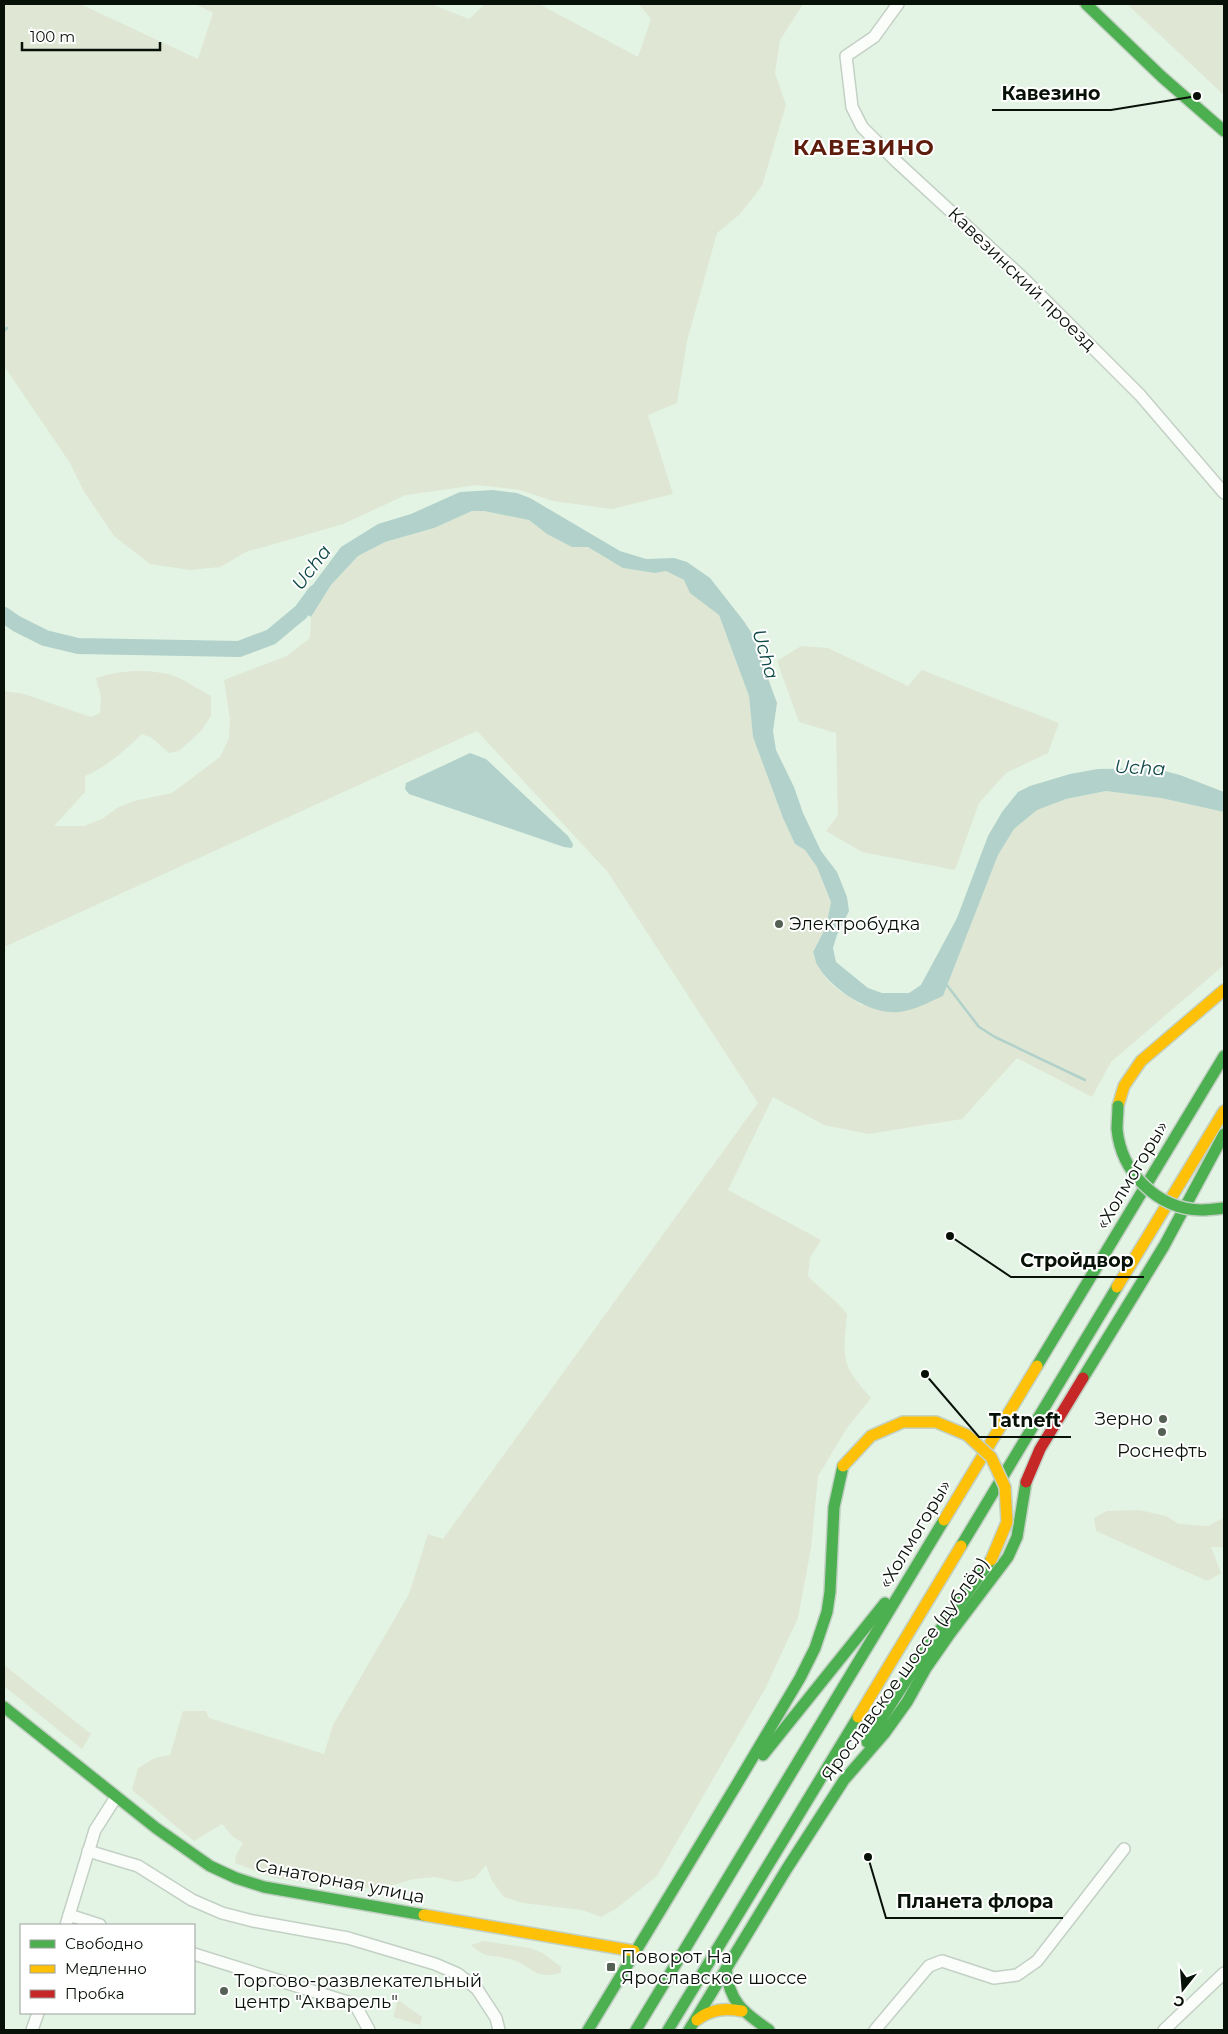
<svg xmlns="http://www.w3.org/2000/svg" width="1228" height="2034" font-family="Montserrat,sans-serif">
<rect width="100%" height="100%" fill="#e3f4e4"/>
<!-- green -->
<g fill="#dfe6d4">
<polygon points="4,4 80,4 198,59 213,13 195,4 431,4 469,19 485,4 539,4 638,57 651,19 639,4 803,4 780,40 775,73 786,105 762,186 739,215 717,233 687,341 677,403 648,415 673,494 612,509 553,501 520,490 477,485 406,495 343,524 246,552 220,567 190,570 150,564 114,536 83,490 70,463 4,366"/>
<polygon points="1127,4 1224,4 1224,95"/>
<path d="M472 511H484L529 520 547 534 572 547H588L623 568 655 573 666 571 684 580 691 593 719 615 749 696 753 737 783 818 795 844 805 850 817 867 831 902 826 927 813 952C817 966 825 979 837 989 845 995 854 998 861 1005L943 996 998 855 1014 829 1037 810 1066 799 1106 791 1161 798 1224 812V965L1111 1062 1092 1097 1017 1058 962 1119 868 1134 824 1125 773 1097 728 1190 821 1240 810 1258 808 1276C820 1289 835 1299 847 1314 843 1359 840 1363 871 1398L847 1428 818 1476 811 1548 798 1618 765 1689 657 1876 617 1908 601 1917 582 1910 523 1903 504 1897 492 1881 486 1865 475 1878 457 1882 435 1877 414 1879 390 1886 352 1889 275 1878 235 1863 236 1855 243 1843 233 1837 222 1824 194 1841 132 1790 138 1768 155 1758 170 1755 183 1711H206L209 1718 324 1754 333 1725 409 1594 428 1534 443 1539 758 1103 607 871 477 731 4 947V691L24 694 91 717 100 713 101 697 96 678C121 670 152 668 177 677 188 682 200 690 211 696V716L201 731 179 751 169 753 152 738 142 734C124 751 108 766 85 776V792L54 826H84L102 819 117 808 134 801 172 793 220 757 229 738 230 719 224 680 287 656 310 638 311 617 331 585 358 556 385 542 434 528Z"/>
<polygon points="801,646 828,648 908,686 922,670 1059,723 1048,753 1006,773 979,803 955,870 862,852 826,831 838,815 836,733 799,722 777,661"/>
<polygon points="1139,1510 1166,1516 1179,1524 1208,1526 1221,1519 1224,1520 1224,1547 1211,1547 1221,1573 1209,1580 1205,1580 1096,1531 1094,1518 1107,1511"/>
<polygon points="4,1665 91,1734 82,1749 4,1686"/>
<path d="M484 1941 530 1948 543 1953 561 1967V1973C532 1980 534 1966 510 1959 492 1954 487 1960 471 1945Z"/>
<polygon points="398,2000 422,2017 420,2025 393,2017"/>
</g>
<!-- water -->
<g fill="#b1d1ca">
<path d="M493 490 517 493 530 498 620 551 646 559 674 558 687 562 710 578 743 620 751 632 777 703 773 731 776 750 794 787 803 813 821 851 837 872 847 897 849 911 837 935 833 948 836 962 868 988 882 993H909L921 985 957 918 988 836 1002 812 1018 792 1030 786 1070 774 1098 769 1153 768 1180 775 1224 792V812L1161 798 1106 791 1066 799 1037 810 1014 829 998 855 943 996C929 1002 915 1010 899 1012 871 1015 832 990 818 966 815 962 815 956 813 952L826 927 831 902 817 867 805 850 795 844 783 818 753 737 749 696 719 615 690 593 684 580 666 571 655 573 623 568 588 547H572L547 534 529 520 484 511H472L434 528 385 542 358 556 331 585 311 617 297 606 341 547 378 524 411 514 460 492Z"/>
<polygon points="470,753 486,759 568,836 573,844 572,848 564,847 409,794 405,789 406,783"/>
</g>
<g fill="none" stroke-linecap="round" stroke-linejoin="round">
<!-- stream -->
<g stroke="#b1d1ca" stroke-width="2.5">
<polyline points="4,331 7,328"/>
<polyline points="946,984 979,1027 995,1037 1085,1080"/>
</g>
<!-- river -->
<polyline stroke="#b1d1ca" stroke-width="16" points="4,615 17,624 45,638 78,646 239,649 271,637 301,612 315,593"/>
<!-- street casing -->
<g stroke="#c3d0c4" stroke-width="14">
<g id="street">
<polyline points="898,4 874,37 846,56 852,107 862,127 897,162 1021,276 1140,395 1224,493"/>
<polyline points="88,1851 138,1866 192,1900 222,1913 253,1921 348,1938 435,1964 458,1974 477,1989 496,2018 499,2030"/>
<polyline points="69,1915 100,1925"/>
<polyline points="66,1925 95,1830 116,1797"/>
<polyline points="194,1954 351,2003 357,2008 369,2030"/>
<polyline points="32,2030 38,2013"/>
<polyline points="875,2030 929,1966 942,1961 994,1978 1017,1975 1037,1961 1124,1849"/>
<polyline points="1164,2030 1224,1973"/>
</g>
</g>
<!-- fast casing -->
<g stroke="#c3d0c4" stroke-width="14">
<g id="fast">
<polyline points="1086,4 1162,77 1224,131"/>
<polyline points="1037,1366 1224,1056"/>
<polyline points="1083,1378 1164,1246 1224,1134"/>
<polyline points="961,1546 1117,1287"/>
<polyline points="4,1707 156,1828 210,1866 236,1878 264,1887 424,1915"/>
<polyline points="867,1742 926,1649 991,1560"/>
<polyline points="763,1755 885,1603"/>
<path d="M726 1969C729 2002 743 2012 769 2030"/>
<polyline points="588,2030 737,1784 800,1678 815,1648 827,1612 830,1592 834,1507 843,1466"/>
<polyline points="636,2030 944,1520"/>
<polyline points="668,2030 858,1717"/>
<polyline points="689,2030 786,1870 844,1780 884,1734 907,1702 926,1668 949,1635 1008,1557 1017,1537 1026,1482"/>
</g>
</g>
<!-- slow casing -->
<g stroke="#c3d0c4" stroke-width="14">
<g id="slow">
<polyline points="1118,1106 1124,1086 1141,1061 1224,990"/>
<polyline points="1117,1287 1224,1111"/>
<polyline points="944,1520 1037,1366"/>
<polyline points="858,1717 961,1546"/>
<polyline points="424,1915 634,1951"/>
<path d="M697 2020C711 2009 725 2008 742 2011"/>
</g>
</g>
<!-- jam casing -->
<g stroke="#c3d0c4" stroke-width="14">
<polyline id="jam" points="1026,1482 1040,1449 1083,1378"/>
</g>
<!-- street -->
<use href="#street" stroke="#fbfdfb" stroke-width="11"/>
<!-- fast -->
<use href="#fast" stroke="#4caf50" stroke-width="11"/>
<!-- slow -->
<use href="#slow" stroke="#ffc107" stroke-width="11"/>
<!-- jam -->
<use href="#jam" stroke="#c62828" stroke-width="11"/>
<!-- fast-bridge casing -->
<g stroke="#c3d0c4" stroke-width="14" stroke-linecap="butt">
<path id="fast-bridge" d="M1118 1106C1118 1114 1117 1122 1117 1129 1121 1172 1157 1209 1201 1210 1208 1210 1216 1209 1224 1208"/>
</g>
<!-- slow-bridge casing -->
<g stroke="#c3d0c4" stroke-width="14" stroke-linecap="butt">
<polyline id="slow-bridge" points="843,1466 871,1436 903,1422 936,1422 967,1435 991,1457 1005,1487 1007,1522 991,1560"/>
</g>
<!-- fast-bridge -->
<use href="#fast-bridge" stroke="#4caf50" stroke-width="11"/>
<!-- slow-bridge -->
<use href="#slow-bridge" stroke="#ffc107" stroke-width="11"/>
</g>
<!-- markers -->
<g fill="#556055" stroke="#fff" stroke-width="2">
<circle cx="779" cy="924" r="5"/>
<circle cx="1163" cy="1419" r="5"/>
<circle cx="1162" cy="1432" r="5"/>
<rect x="606" y="1962" width="10" height="10" rx="2.5"/>
<circle cx="224" cy="1991" r="5"/>
</g>
<g text-anchor="middle" stroke-width="4" stroke-linejoin="round" paint-order="stroke">
<!-- street labels -->
<g font-size="18" fill="#081108" stroke="#fff">
<text transform="translate(1022 279) rotate(44)" y="6">Кавезинский проезд</text>
<text transform="translate(1132 1175) rotate(-59)" y="6">«Холмогоры»</text>
<text transform="translate(915 1534) rotate(-59)" y="6">«Холмогоры»</text>
<text transform="translate(905 1669) rotate(-54)" y="6">Ярославское шоссе (дублёр)</text>
<text transform="translate(340 1881) rotate(11)" y="6">Санаторная улица</text>
</g>
<!-- poi labels -->
<g font-size="18" fill="#081108" stroke="#fff" text-anchor="start">
<text x="789" y="930">Электробудка</text>
<text x="1153" y="1425" text-anchor="end">Зерно</text>
<text x="1162" y="1457" text-anchor="middle">Роснефть</text>
<text x="621" y="1963">Поворот На<tspan x="621" dy="21">Ярославское шоссе</tspan></text>
<text x="234" y="1987">Торгово-развлекательный<tspan x="234" dy="21">центр "Акварель"</tspan></text>
</g>
<!-- water labels -->
<g font-size="19" font-style="italic" fill="#114a48" stroke="#fff">
<text transform="translate(311 567) rotate(-53)" y="7">Ucha</text>
<text transform="translate(766 654) rotate(74)" y="7">Ucha</text>
<text transform="translate(1140 767) rotate(3)" y="7">Ucha</text>
</g>
<!-- district labels -->
<g font-size="22" font-weight="bold" letter-spacing="1" fill="#5e1c0d" stroke="#fff">
<text x="864" y="155">КАВЕЗИНО</text>
</g>
</g>
<!-- callouts -->
<path fill="none" stroke="#081108" stroke-width="2" d="M1197 96L1111 110H992M950 1236L1011 1277H1144M925 1374L979 1437H1071M868 1857L886 1918H1063"/>
<g fill="#081108" stroke="#fff" stroke-width="2">
<circle cx="1197" cy="96" r="5"/>
<circle cx="950" cy="1236" r="5"/>
<circle cx="925" cy="1374" r="5"/>
<circle cx="868" cy="1857" r="5"/>
</g>
<g font-size="19" text-anchor="middle" font-weight="bold" fill="#081108" stroke="#fff" stroke-width="4" stroke-linejoin="round" paint-order="stroke">
<text x="1051" y="100">Кавезино</text>
<text x="1077" y="1267">Стройдвор</text>
<text x="1025" y="1427">Tatneft</text>
<text x="975" y="1908">Планета флора</text>
</g>
<!-- border -->
<rect width="1228" height="2034" fill="none" stroke="#081108" stroke-width="10"/>
<!-- legend -->
<rect x="20" y="1924" width="175" height="90" fill="#ffffff" stroke="#9ca09c"/>
<rect x="30" y="1940" width="25" height="8" fill="#4caf50" stroke="#9ca09c"/>
<text x="65" y="1949" font-size="15" fill="#081108">Свободно</text>
<rect x="30" y="1965" width="25" height="8" fill="#ffc107" stroke="#9ca09c"/>
<text x="65" y="1974" font-size="15" fill="#081108">Медленно</text>
<rect x="30" y="1990" width="25" height="8" fill="#c62828" stroke="#9ca09c"/>
<text x="65" y="1999" font-size="15" fill="#081108">Пробка</text>
<!-- north arrow -->
<g transform="translate(1183 1989) rotate(197)" stroke="#ffffff" stroke-width="4" paint-order="stroke">
<path d="M0-4L9 19L0 12L-9 19Z" fill="#081108"/>
<text y="-8" font-size="14" font-weight="bold" text-anchor="middle" fill="#081108">С</text>
</g>
<!-- scale -->
<path d="M22 42v8h138v-8" fill="none" stroke="#081108" stroke-width="2.5"/>
<text x="30" y="42" font-size="15" fill="#081108" stroke="#ffffff" stroke-width="4" paint-order="stroke">100 m</text>
</svg>
